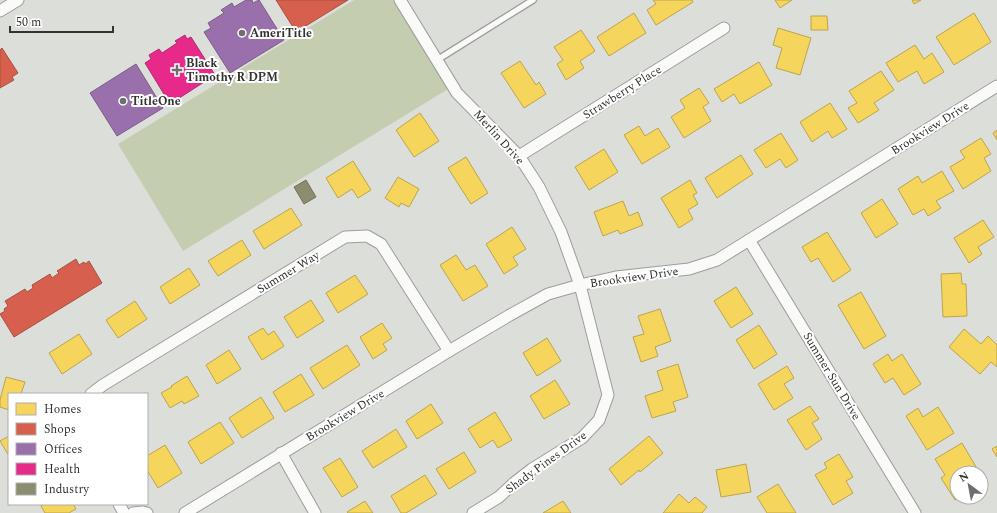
<svg xmlns="http://www.w3.org/2000/svg" width="997" height="513" font-family="Spectral,serif">
<rect width="100%" height="100%" fill="#dcdeda"/>
<!-- green -->
<polygon fill="#c4cdb0" points="354,0 401,0 453,86 183,251 118,144"/>
<!-- homes -->
<g fill="#f6d55c" stroke="#bba44f">
<polygon points="653,0 692,0 693,2 656,25 647,10 656,4"/>
<polygon points="775,0 792,0 780,8"/>
<polygon points="912,0 921,0 914,4"/>
<polygon points="634,13 646,33 609,56 597,37"/>
<polygon points="974,13 991,42 954,65 936,37"/>
<polygon points="811,16 827,16 828,30 811,30"/>
<polygon points="778,28 811,38 800,75 776,68 782,48 773,45"/>
<polygon points="581,30 595,51 580,61 584,68 566,80 557,64 563,60 554,47"/>
<polygon points="915,45 924,59 932,53 944,72 924,84 917,71 898,82 886,63"/>
<polygon points="520,61 536,85 539,82 546,94 524,108 501,73"/>
<polygon points="759,62 772,85 740,104 734,94 722,102 714,89"/>
<polygon points="881,71 894,90 874,103 879,110 858,123 848,108 857,103 849,91"/>
<polygon points="699,88 709,103 703,107 711,121 684,138 671,117 685,108 680,100"/>
<polygon points="830,103 847,129 832,138 828,131 812,142 800,122"/>
<polygon points="420,113 439,141 414,157 396,130"/>
<polygon points="639,126 645,136 658,128 670,147 642,164 624,135"/>
<polygon points="997,130 997,140 993,133"/>
<polygon points="781,133 798,160 786,168 780,159 766,168 754,150"/>
<polygon points="981,138 991,154 984,158 991,171 963,189 950,167 965,158 960,151"/>
<polygon points="604,149 618,172 589,190 575,167"/>
<polygon points="741,155 753,174 717,198 705,178"/>
<polygon points="466,157 488,193 471,204 448,168"/>
<polygon points="353,161 371,190 358,198 352,189 338,198 326,178"/>
<polygon points="942,171 954,191 936,201 941,208 928,216 924,209 913,215 898,189 918,176 922,183"/>
<polygon points="398,177 419,189 409,207 401,203 399,207 385,198"/>
<polygon points="690,180 697,193 693,195 698,204 688,210 693,219 679,228 661,198"/>
<polygon points="882,199 898,224 876,238 861,213"/>
<polygon points="623,201 629,216 638,212 643,225 620,234 618,230 603,236 594,212"/>
<polygon points="291,208 302,225 264,249 253,231"/>
<polygon points="983,220 994,237 978,247 982,254 969,263 954,238"/>
<polygon points="512,227 526,249 513,257 518,265 504,274 486,244"/>
<polygon points="827,232 851,270 833,282 818,258 811,262 802,247"/>
<polygon points="242,240 251,255 218,276 208,261"/>
<polygon points="456,255 466,270 475,265 488,286 463,301 440,265"/>
<polygon points="189,268 200,285 170,304 160,287"/>
<polygon points="961,273 962,284 966,284 967,316 943,317 941,274"/>
<polygon points="355,275 368,294 338,313 326,293"/>
<polygon points="736,287 753,314 731,328 714,301"/>
<polygon points="861,292 886,336 864,349 838,305"/>
<polygon points="311,300 324,321 297,338 284,317"/>
<polygon points="135,301 147,319 118,338 106,320"/>
<polygon points="660,309 671,341 655,347 658,356 641,362 633,337 644,334 638,316"/>
<polygon points="382,323 392,338 383,344 387,350 373,359 360,337"/>
<polygon points="759,325 777,354 754,369 736,340"/>
<polygon points="263,328 268,335 274,331 284,346 262,360 248,337"/>
<polygon points="964,329 981,344 988,336 997,345 997,367 991,362 980,374 949,347"/>
<polygon points="79,334 92,354 62,374 49,353"/>
<polygon points="547,338 561,361 537,376 523,353"/>
<polygon points="347,345 360,365 323,389 310,368"/>
<polygon points="229,350 241,369 217,384 206,365"/>
<polygon points="888,354 892,361 902,354 921,384 904,395 893,378 885,383 873,364"/>
<polygon points="678,364 688,397 673,402 676,411 652,418 645,396 663,390 657,371"/>
<polygon points="787,366 794,378 784,384 793,398 774,410 758,384"/>
<polygon points="301,374 314,395 285,412 273,392"/>
<polygon points="187,376 199,396 184,404 182,401 170,408 161,393 172,387 171,386"/>
<polygon points="6,377 25,382 21,394 9,394 9,410 0,407 0,400"/>
<polygon points="555,380 570,404 544,419 530,396"/>
<polygon points="261,397 274,418 242,438 229,418"/>
<polygon points="431,404 443,423 417,439 406,421"/>
<polygon points="810,406 819,419 812,423 822,439 806,450 787,420"/>
<polygon points="938,407 954,433 927,450 906,416 918,408 923,417"/>
<polygon points="495,412 512,440 498,448 493,440 480,448 468,429"/>
<polygon points="220,422 234,443 201,464 188,442"/>
<polygon points="396,429 407,447 373,468 362,451"/>
<polygon points="9,436 9,456 0,441"/>
<polygon points="649,436 663,453 640,472 639,470 621,485 609,469"/>
<polygon points="962,443 979,472 957,473 957,497 960,497 955,500 941,478 945,475 935,459"/>
<polygon points="165,445 182,473 158,488 147,470 147,456"/>
<polygon points="997,446 997,457 992,449"/>
<polygon points="464,452 476,472 449,489 436,469"/>
<polygon points="839,454 853,477 846,481 853,493 833,505 815,475 827,468 824,463"/>
<polygon points="340,458 358,487 342,497 323,468"/>
<polygon points="746,464 751,492 721,497 716,470"/>
<polygon points="425,475 437,494 406,513 401,513 391,496"/>
<polygon points="778,484 796,513 767,513 757,497"/>
<polygon points="679,494 689,503 695,497 707,507 702,513 663,513"/>
<polygon points="365,501 373,513 348,513 347,512"/>
<polygon points="563,501 571,513 543,513"/>
<polygon points="44,504 73,504 76,509 69,513 45,513 41,506"/>
</g>
<!-- shops -->
<g fill="#d6604d" stroke="#a55244">
<polygon points="276,0 348,0 296,32"/>
<polygon points="2,48 18,73 12,77 14,80 0,88 0,50"/>
<polygon points="76,259 79,265 84,262 85,264 89,261 102,283 14,337 0,314 5,311 4,309 8,306 5,301 25,289 27,292 33,288 32,285 50,274 52,278 59,273 57,271"/>
</g>
<!-- offices -->
<g fill="#9970ab" stroke="#7a5e86">
<polygon points="246,0 252,0 253,3 259,0 284,40 230,73 204,32 211,28 208,23 224,13 221,10 232,3 234,7"/>
<polygon points="136,64 163,108 117,136 90,93"/>
</g>
<!-- health -->
<polygon fill="#e7298a" stroke="#b12c6f" points="185,35 187,39 191,37 215,75 170,104 145,63 151,59 149,55 159,49 162,53 177,43 175,41"/>
<!-- industry -->
<polygon fill="#8c8c6e" stroke="#71715b" points="306,180 316,197 304,204 294,187"/>
<g fill="none" stroke-linecap="round" stroke-linejoin="round">
<!-- lane casing -->
<g stroke="#9d9e9b" stroke-width="8">
<polyline id="lane" points="437,60 533,0"/>
</g>
<!-- street casing -->
<g stroke="#9d9e9b" stroke-width="13">
<g id="street">
<polyline points="400,0 457,93 519,156 539,187 561,232 580,285 608,395 599,420 582,438 532,469 514,483 499,497 473,513"/>
<polyline points="0,11 18,0"/>
<polyline points="519,156 724,28"/>
<polyline points="749,240 915,513"/>
<polyline points="91,394 103,385 345,237 367,236 381,244 449,351"/>
<polyline points="281,453 315,513"/>
<polyline points="119,504 124,513"/>
<polyline points="133,513 143,512 147,513"/>
<polyline points="185,513 449,351 510,315 548,294 580,285 616,277 689,269 717,260 997,86"/>
</g>
</g>
<!-- lane -->
<use href="#lane" stroke="#fafaf9" stroke-width="5.5"/>
<!-- street -->
<use href="#street" stroke="#fafaf9" stroke-width="11"/>
</g>
<!-- markers -->
<g fill="#6e6f6c" stroke="#fff" stroke-width="1.5">
<circle cx="242" cy="33" r="4"/>
<path d="M175 64h4v4h4v4h-4v4h-4v-4h-4v-4h4z"/>
<circle cx="123" cy="101" r="4"/>
</g>
<g text-anchor="middle" stroke-width="4" stroke-linejoin="round" paint-order="stroke">
<!-- poi labels -->
<g font-size="12" font-weight="bold" fill="#323330" stroke="#fff" text-anchor="start">
<text x="250" y="37">AmeriTitle</text>
<text x="186" y="67">Black<tspan x="186" dy="14">Timothy R DPM</tspan></text>
<text x="131" y="105">TitleOne</text>
</g>
<!-- street labels -->
<g font-size="12" fill="#323330" stroke="#fff">
<text transform="translate(622 92) rotate(-32)" y="4">Strawberry Place</text>
<text transform="translate(930 128) rotate(-32)" y="4">Brookview Drive</text>
<text transform="translate(499 137) rotate(48)" y="4">Merlin Drive</text>
<text transform="translate(288 272) rotate(-31)" y="4">Summer Way</text>
<text transform="translate(634 277) rotate(-8)" y="4">Brookview Drive</text>
<text transform="translate(832 376) rotate(59)" y="4">Summer Sun Drive</text>
<text transform="translate(345 415) rotate(-31)" y="4">Brookview Drive</text>
<text transform="translate(546 462) rotate(-36)" y="4">Shady Pines Drive</text>
</g>
</g>
<!-- legend -->
<rect x="8" y="393" width="140" height="112" fill="#ffffff" stroke="#adadac"/>
<rect x="16" y="403" width="20" height="12" fill="#f6d55c" stroke="#adadac"/>
<text x="44" y="413" font-size="12" fill="#323330">Homes</text>
<rect x="16" y="423" width="20" height="12" fill="#d6604d" stroke="#adadac"/>
<text x="44" y="433" font-size="12" fill="#323330">Shops</text>
<rect x="16" y="443" width="20" height="12" fill="#9970ab" stroke="#adadac"/>
<text x="44" y="453" font-size="12" fill="#323330">Offices</text>
<rect x="16" y="463" width="20" height="12" fill="#e7298a" stroke="#adadac"/>
<text x="44" y="473" font-size="12" fill="#323330">Health</text>
<rect x="16" y="483" width="20" height="12" fill="#8c8c6e" stroke="#adadac"/>
<text x="44" y="493" font-size="12" fill="#323330">Industry</text>
<!-- north arrow -->
<g transform="translate(969 485) rotate(328)"><circle r="19" fill="#ffffff" stroke="#adadac"/>
<path d="M0-3L7 15L0 10L-7 15Z" fill="#6e6f6c"/>
<text y="-6" font-size="11" font-weight="bold" text-anchor="middle" fill="#323330">N</text>
</g>
<!-- scale -->
<path d="M10 26v6h103v-6" fill="none" stroke="#323330" stroke-width="2"/>
<text x="16" y="26" font-size="12" fill="#323330" stroke="#ffffff" stroke-width="3" paint-order="stroke">50 m</text>
</svg>
